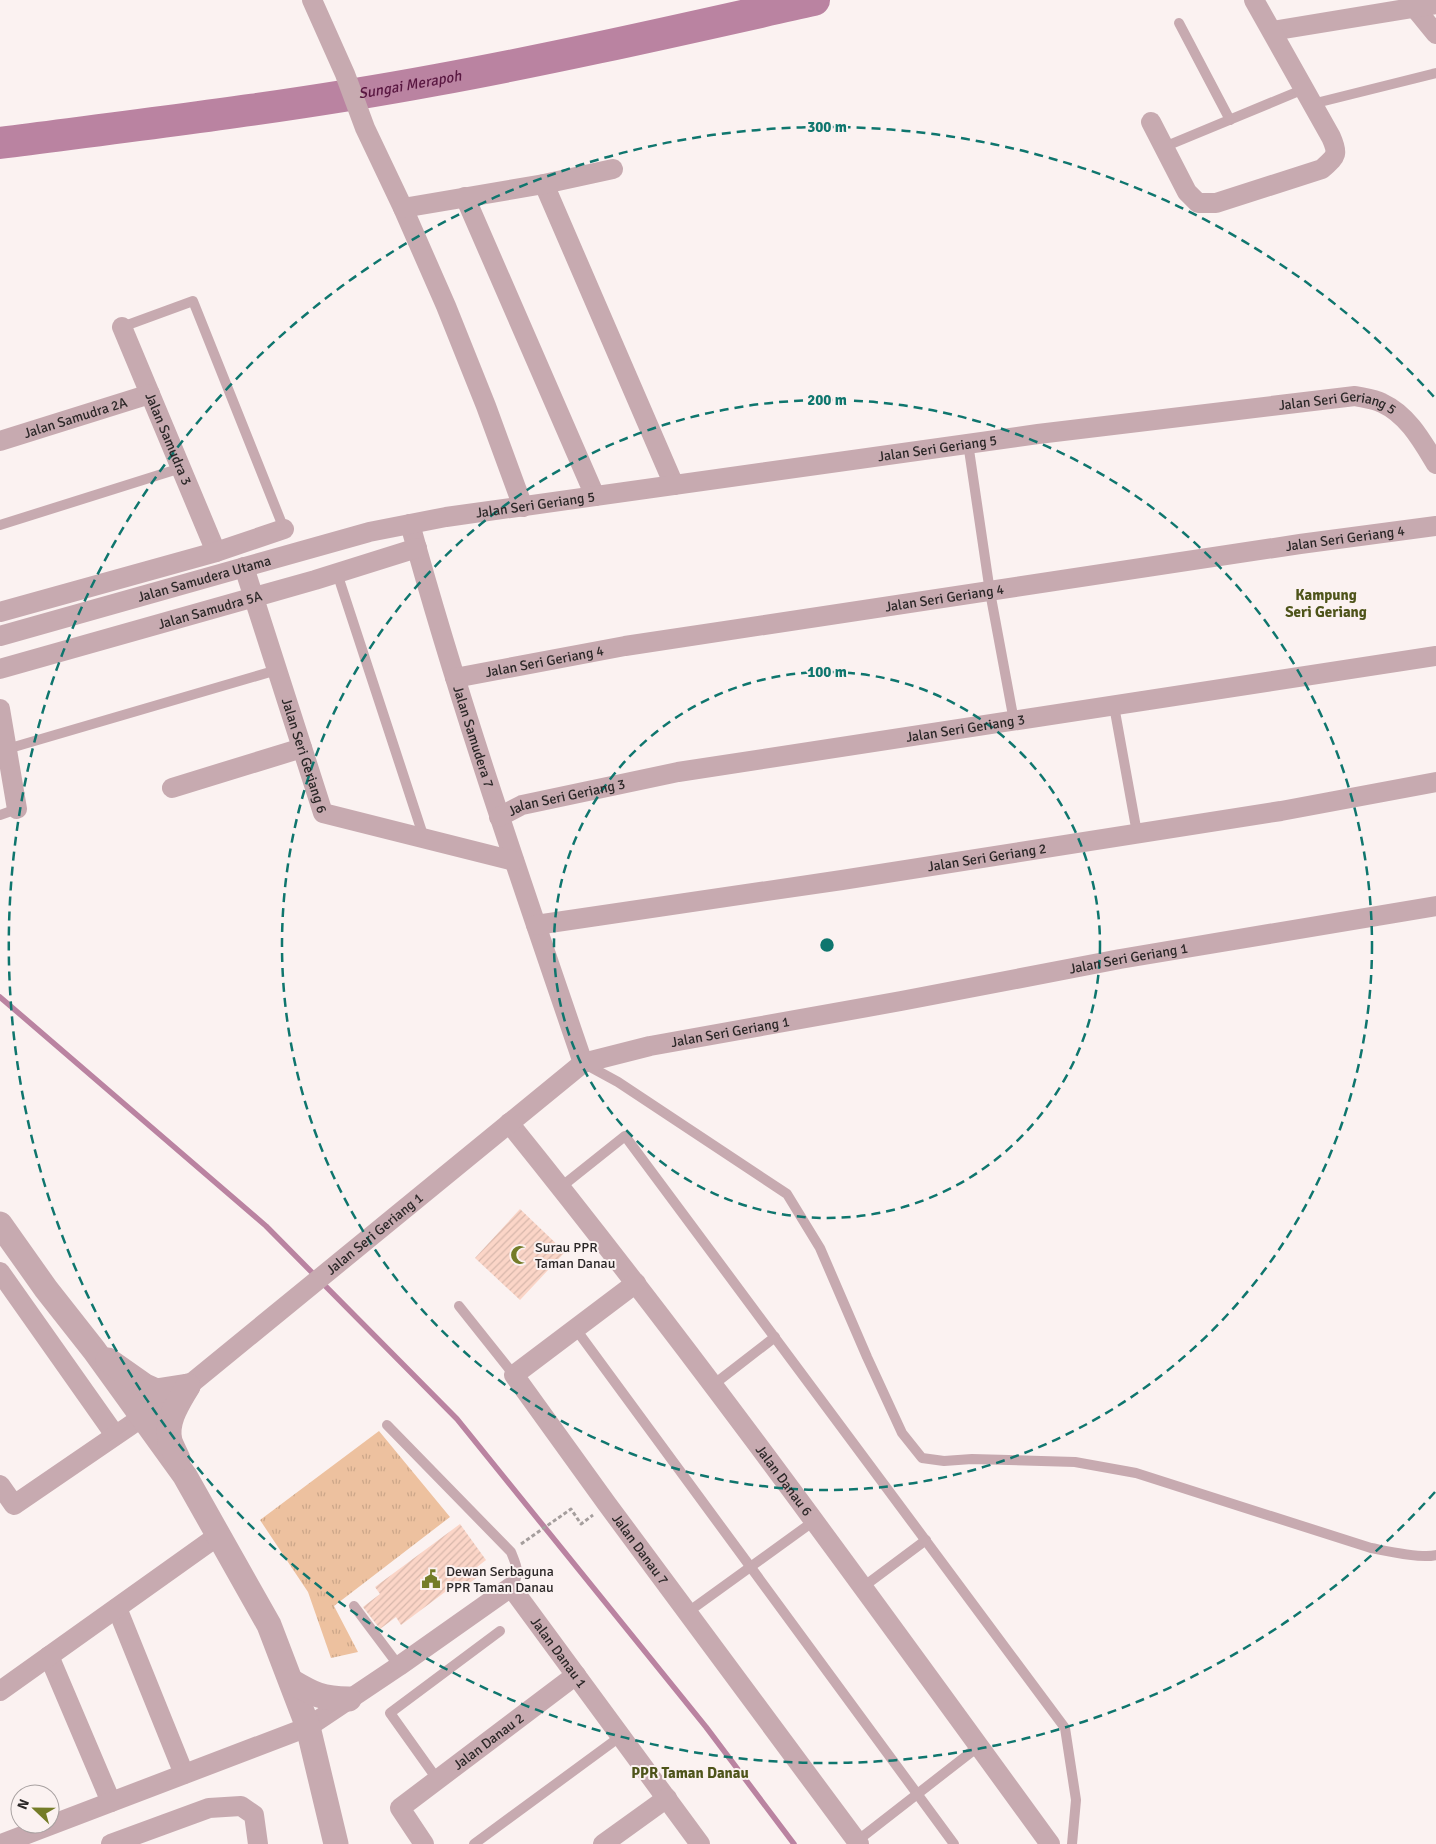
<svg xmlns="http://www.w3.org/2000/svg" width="1436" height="1844" font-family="Signika,sans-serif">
<defs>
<pattern id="grass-tufts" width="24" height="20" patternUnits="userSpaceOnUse" patternTransform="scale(1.25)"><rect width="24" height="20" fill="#edc19f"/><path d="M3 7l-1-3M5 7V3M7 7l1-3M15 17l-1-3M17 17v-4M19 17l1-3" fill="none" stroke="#cba689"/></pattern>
<pattern id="building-hatch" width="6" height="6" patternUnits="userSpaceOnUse" patternTransform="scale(1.25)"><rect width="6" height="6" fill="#fbd5c7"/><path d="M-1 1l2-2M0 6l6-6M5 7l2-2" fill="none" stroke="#d7b7ab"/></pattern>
</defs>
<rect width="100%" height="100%" fill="#fbf2f1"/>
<!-- grass -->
<polygon fill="url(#grass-tufts)" points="379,1431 450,1517 334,1606 358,1652 331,1658 308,1592 260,1520"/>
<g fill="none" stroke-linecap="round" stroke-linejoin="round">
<!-- stream -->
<polyline stroke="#ba83a1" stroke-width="5.5" points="0,997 266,1226 457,1419 706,1727 794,1844"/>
<!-- river -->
<path stroke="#ba83a1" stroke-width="32" id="s1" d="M0 143C146 124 291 107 436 80 562 57 688 28 814 0"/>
</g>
<!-- building -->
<g fill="url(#building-hatch)">
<polygon points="520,1209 565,1252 520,1300 475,1258"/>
<polygon points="460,1524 486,1560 477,1567 482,1574 461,1589 457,1583 401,1625 396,1617 380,1629 363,1607 380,1594 375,1587"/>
</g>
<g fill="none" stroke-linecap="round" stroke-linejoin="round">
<!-- path -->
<polyline stroke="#a59e9d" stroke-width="3" stroke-dasharray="4 2.5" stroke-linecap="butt" points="521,1544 571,1509 581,1524 593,1515"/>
<!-- service -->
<g stroke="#c7aab0" stroke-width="10">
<polyline points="1179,23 1230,120"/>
<polyline points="1312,104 1436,73"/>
<polyline points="1164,147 1304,89"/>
<polyline points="122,327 193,301 284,529"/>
<polyline points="968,443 990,592 1014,721"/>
<polyline points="0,525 181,468"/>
<polyline points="337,573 424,838"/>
<polyline points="1114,706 1137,833"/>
<polyline points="7,749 277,670"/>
<polyline points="0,815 17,809"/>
<path d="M585 1064 618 1082 787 1194 820 1248 867 1357 902 1433 922 1458 944 1461 972 1459 1075 1462 1136 1473 1371 1548C1387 1551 1421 1559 1436 1555"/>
<polyline points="561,1187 625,1136 1065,1728 1076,1800 1072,1844"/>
<polyline points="459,1306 514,1375"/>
<polyline points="575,1328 954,1844"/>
<polyline points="713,1385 775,1337"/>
<path d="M387 1425 511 1552C517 1567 521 1573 511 1587"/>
<polyline points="863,1587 926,1540"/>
<polyline points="354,1606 399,1666"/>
<polyline points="688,1612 814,1521"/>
<polyline points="437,1779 390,1713 500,1631"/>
<polyline points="857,1841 979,1746"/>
<polyline points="474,1844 621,1736"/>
</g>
<!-- minor -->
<g stroke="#c7aab0" stroke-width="20">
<polyline points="312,0 345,74 365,128 403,208 446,306 486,406 523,507"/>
<polyline points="1414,7 1436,34"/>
<polyline points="1272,31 1436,4"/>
<path d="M1151 122 1187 192 1198 203H1216L1322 169C1336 156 1339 155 1331 137L1254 0"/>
<polyline points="544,184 674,485"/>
<polyline points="465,197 595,496"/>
<polyline points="403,208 544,184 613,169"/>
<path id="s2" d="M122 327 216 552"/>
<path id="s3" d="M0 441 150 394"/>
<path id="s4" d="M410 524C460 706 522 884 583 1063"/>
<path id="s5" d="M244 567 323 813 514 861"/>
<polyline points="0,612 216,552 284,529"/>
<path id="s6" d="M0 636 369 532 446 517 1038 434 1355 396C1364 398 1374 399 1382 403 1408 415 1422 441 1436 464"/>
<path id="s7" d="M0 669 315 580 417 548"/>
<path id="s8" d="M455 678 625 646 1300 544 1436 526"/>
<polyline points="0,709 17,809"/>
<polyline points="172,788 302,748"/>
<path id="s9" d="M499 817 522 805 678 772 1436 656"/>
<path id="s10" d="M536 925 842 880 1281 811 1436 782"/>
<path id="s11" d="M509 1123C698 1357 873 1601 1050 1844"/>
<polyline points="0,1272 115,1435"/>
<path id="s12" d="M636 1283 514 1375 607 1504 859 1844"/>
<path id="s13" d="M0 1485 14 1505 188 1386 583 1063 650 1046 901 1001 1120 959 1436 906"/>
<polyline points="117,1608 184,1774"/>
<polyline points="49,1656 111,1802"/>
<polyline points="0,1691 219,1535"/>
<path id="s14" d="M1 1844 308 1727 399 1666 511 1587 700 1844"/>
<polyline points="111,1844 209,1808 241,1806 254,1815 258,1844"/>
<path id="s15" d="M424 1844 400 1808 576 1675"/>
<polyline points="603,1844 667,1798"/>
</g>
<!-- tertiary -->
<g stroke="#c7aab0" stroke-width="25">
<polyline points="0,1224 46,1289 94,1350 185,1476 269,1625 308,1727 336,1844"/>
<polyline points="108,1360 145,1386 156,1391 188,1386"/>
<path d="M178 1459C176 1454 172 1447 170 1441 165 1421 179 1402 188 1386"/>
<path d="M291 1681C313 1694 322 1699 349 1699"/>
</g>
</g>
<!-- distance rings -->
<g fill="none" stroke="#0f766e" stroke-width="2.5" stroke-dasharray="9 6">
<circle cx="827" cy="945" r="273"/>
<circle cx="827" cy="945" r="545"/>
<path d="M1435 1492A818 818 0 1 1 1435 398"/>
</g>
<!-- icons -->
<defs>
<g id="mosque-bare" transform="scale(1.5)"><path d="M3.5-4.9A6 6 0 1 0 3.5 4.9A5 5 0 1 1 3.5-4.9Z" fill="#747c28" stroke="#fbf2f1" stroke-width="2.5" paint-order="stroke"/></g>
<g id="civic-bare" transform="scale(1.5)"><path d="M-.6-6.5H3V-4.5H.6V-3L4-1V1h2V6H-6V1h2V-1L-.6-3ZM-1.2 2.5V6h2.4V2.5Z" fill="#747c28" stroke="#fbf2f1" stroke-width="2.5" paint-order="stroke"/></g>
</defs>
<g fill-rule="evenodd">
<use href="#mosque-bare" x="520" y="1255"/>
<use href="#civic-bare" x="431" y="1579"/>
</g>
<g text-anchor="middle" stroke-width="4" stroke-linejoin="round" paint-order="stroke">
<!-- street labels -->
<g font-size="14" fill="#2c2828" stroke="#fbf2f1">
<text dy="5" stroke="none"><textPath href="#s6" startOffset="1362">Jalan Seri Geriang 5</textPath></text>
<text dy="5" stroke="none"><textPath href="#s3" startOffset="79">Jalan Samudra 2A</textPath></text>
<text dy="5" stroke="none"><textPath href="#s2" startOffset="121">Jalan Samudra 3</textPath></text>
<text dy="5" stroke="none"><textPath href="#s6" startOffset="958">Jalan Seri Geriang 5</textPath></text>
<text dy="5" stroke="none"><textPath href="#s6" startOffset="552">Jalan Seri Geriang 5</textPath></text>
<text dy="5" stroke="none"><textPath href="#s8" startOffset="901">Jalan Seri Geriang 4</textPath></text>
<text dy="5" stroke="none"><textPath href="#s6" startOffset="212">Jalan Samudera Utama</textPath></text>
<text dy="5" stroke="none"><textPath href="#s8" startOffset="496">Jalan Seri Geriang 4</textPath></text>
<text dy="5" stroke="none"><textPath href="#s7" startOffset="218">Jalan Samudra 5A</textPath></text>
<text dy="5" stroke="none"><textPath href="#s8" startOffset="91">Jalan Seri Geriang 4</textPath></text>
<text dy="5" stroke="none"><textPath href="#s9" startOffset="476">Jalan Seri Geriang 3</textPath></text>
<text dy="5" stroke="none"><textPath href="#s4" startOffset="222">Jalan Samudera 7</textPath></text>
<text dy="5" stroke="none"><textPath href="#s5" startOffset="198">Jalan Seri Geriang 6</textPath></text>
<text dy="5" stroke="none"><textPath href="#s9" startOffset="71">Jalan Seri Geriang 3</textPath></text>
<text dy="5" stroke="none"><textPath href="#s10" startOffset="456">Jalan Seri Geriang 2</textPath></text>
<text dy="5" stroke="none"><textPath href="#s13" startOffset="1301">Jalan Seri Geriang 1</textPath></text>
<text dy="5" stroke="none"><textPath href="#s13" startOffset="896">Jalan Seri Geriang 1</textPath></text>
<text dy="5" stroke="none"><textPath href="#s13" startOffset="476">Jalan Seri Geriang 1</textPath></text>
<text dy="5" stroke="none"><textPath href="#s11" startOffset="451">Jalan Danau 6</textPath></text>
<text dy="5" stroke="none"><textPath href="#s12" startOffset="368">Jalan Danau 7</textPath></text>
<text dy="5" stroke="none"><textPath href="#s14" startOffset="656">Jalan Danau 1</textPath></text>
<text dy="5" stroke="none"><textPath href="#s15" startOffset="154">Jalan Danau 2</textPath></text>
</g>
<!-- poi labels -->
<g font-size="14" fill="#2c2828" stroke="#fbf2f1" text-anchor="start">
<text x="535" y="1252">Surau PPR<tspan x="535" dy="16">Taman Danau</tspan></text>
<text x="446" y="1576">Dewan Serbaguna<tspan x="446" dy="16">PPR Taman Danau</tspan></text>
</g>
<!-- water labels -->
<g font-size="15" font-style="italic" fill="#581640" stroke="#fbf2f1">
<text dy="5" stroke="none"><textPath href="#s1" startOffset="414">Sungai Merapoh</textPath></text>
</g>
<!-- neighbourhood labels -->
<g font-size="15" font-weight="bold" fill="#4e541a" stroke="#fbf2f1">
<text x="1326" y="600">Kampung<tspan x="1326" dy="17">Seri Geriang</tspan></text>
<text x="690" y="1778">PPR Taman Danau</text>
</g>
</g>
<circle cx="827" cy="945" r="8" fill="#0f766e" stroke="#fbf2f1" stroke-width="2.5"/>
<g font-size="15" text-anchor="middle" font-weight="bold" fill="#0f766e" stroke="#fbf2f1" stroke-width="4" stroke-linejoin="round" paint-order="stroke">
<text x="827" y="132">300 m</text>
<text x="827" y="405">200 m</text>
<text x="827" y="677">100 m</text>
</g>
<!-- north arrow -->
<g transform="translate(35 1809) rotate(292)"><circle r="24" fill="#fbf2f1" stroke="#a8a1a1"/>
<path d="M0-4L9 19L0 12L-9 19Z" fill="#747c28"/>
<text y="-8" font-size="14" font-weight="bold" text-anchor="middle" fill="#2c2828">N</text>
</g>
</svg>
